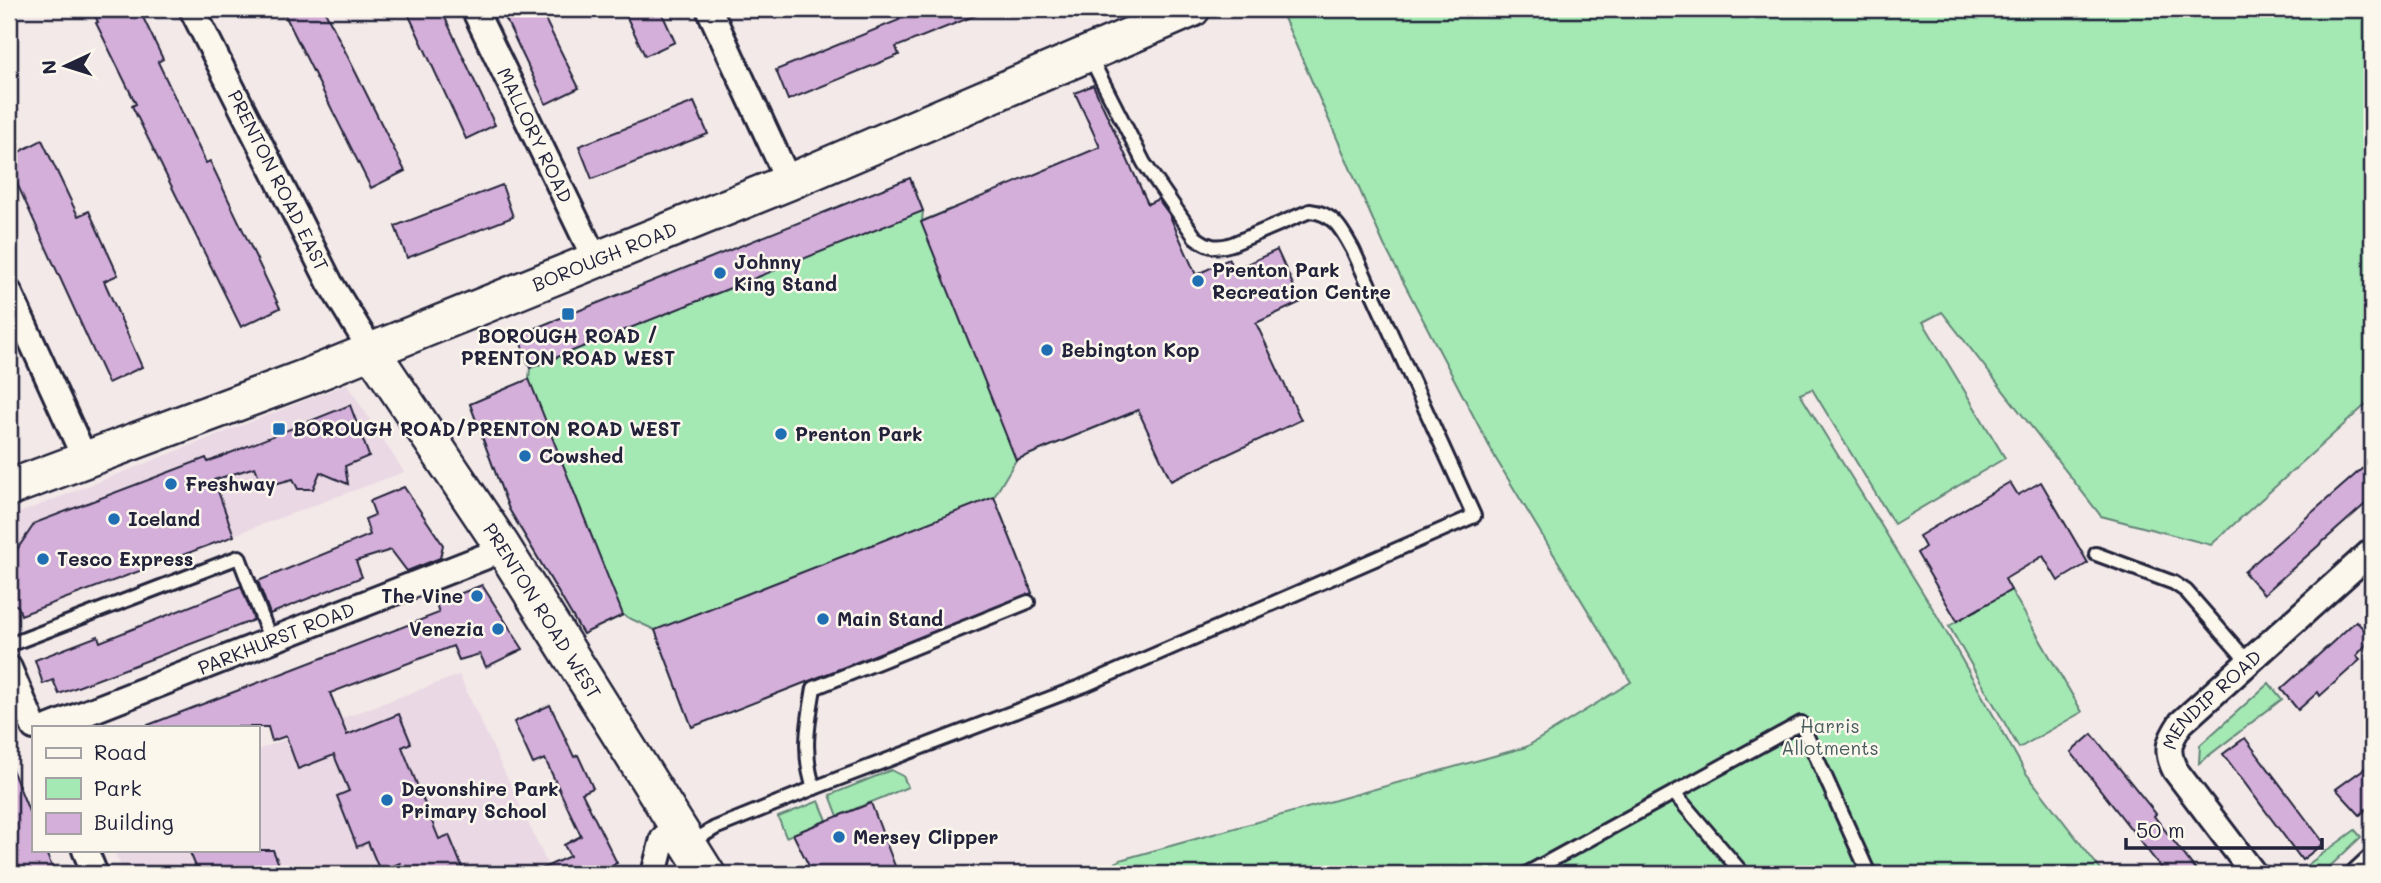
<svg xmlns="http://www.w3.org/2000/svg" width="2381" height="883" font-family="Mali,sans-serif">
<rect width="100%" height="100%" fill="#f3e9e8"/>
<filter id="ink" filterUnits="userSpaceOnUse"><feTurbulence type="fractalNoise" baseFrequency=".0143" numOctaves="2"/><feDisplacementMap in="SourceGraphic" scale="14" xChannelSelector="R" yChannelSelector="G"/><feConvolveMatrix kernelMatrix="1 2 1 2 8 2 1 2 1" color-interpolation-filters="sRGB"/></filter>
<g filter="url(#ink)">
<!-- built -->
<g fill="#ead8e4">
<polygon points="347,384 404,472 9,618 9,517"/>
<polygon points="459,675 552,874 124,874 114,850 257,850 257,750"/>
</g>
<!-- green -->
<g fill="#a4e8b4" stroke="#638578" stroke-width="2">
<polygon points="1280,9 2372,9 2372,399 2211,545 2101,516 1942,312 1923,322 2005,458 1894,524 1812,389 1800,394 1936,614 2026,773 2104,874 1099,874 1120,860 1526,747 1631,682 1496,459 1384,245"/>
<polygon points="1049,170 1144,408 1016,460 994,497 1032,593 692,727 655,630 623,615 583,634 509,509 470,404 529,379 530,368 518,335 910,178 923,211 922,221"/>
<polygon points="2011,590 2082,712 2019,748 1949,626"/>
<polygon points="2269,683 2282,699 2199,763 2200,745"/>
<polygon points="891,770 903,776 908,787 838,816 830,795"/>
<polygon points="819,801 827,820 786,837 778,817"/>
<polygon points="2355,830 2361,837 2322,874 2295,874"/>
</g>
<!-- building -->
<g fill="#d4afd9" stroke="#22223b" stroke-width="2">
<polygon points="92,9 139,9 163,59 158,62 206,163 210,161 280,308 241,327 132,106 136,104 96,23 98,22"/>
<polygon points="282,9 324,9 405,171 371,188"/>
<polygon points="406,9 441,9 495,125 466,139"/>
<polygon points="501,9 540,9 579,88 546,104"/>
<polygon points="623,9 660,9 675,42 645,56"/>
<polygon points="895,9 989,10 896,47 899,55 788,100 776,70 899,20"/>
<polygon points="1093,85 1148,204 1158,199 1169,214 1196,275 1229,259 1234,270 1277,250 1301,302 1256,323 1301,420 1171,481 1138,410 1016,460 921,222 1100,147 1075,93"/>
<polygon points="694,102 708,134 592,179 579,146"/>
<polygon points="42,140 78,216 89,211 118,275 104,281 142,367 108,383 9,166 9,157"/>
<polygon points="910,178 923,211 530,368 518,335"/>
<polygon points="502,185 513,217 407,258 395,226"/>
<polygon points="529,379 623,615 583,634 509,509 470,404"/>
<polygon points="350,405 369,456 345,466 348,484 320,472 313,489 298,489 293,479 263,487 255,467 214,480 234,536 21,615 18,606 9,602 9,553 16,551 35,523 206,458 208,462"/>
<polygon points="2372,460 2372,498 2264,594 2244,572"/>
<polygon points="2010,482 2018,495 2041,482 2088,563 2058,581 2043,556 2005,579 2011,590 1957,621 1917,553 1925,547 1919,536"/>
<polygon points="404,487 443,545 440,558 407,571 391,550 356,561 362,577 270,614 258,581 370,535 365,519 375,515 370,501"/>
<polygon points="994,497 1032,593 692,727 655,630"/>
<polygon points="482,585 523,649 486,667 480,654 459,660 453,646 330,693 347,735 399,714 411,743 402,747 439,839 449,835 465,874 405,874 400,863 380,871 368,842 357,847 337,796 349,791 334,755 298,769 286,736 272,741 268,727 143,727 439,613 436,603"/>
<polygon points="241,586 254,620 59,694 53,680 43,684 35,660 98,636 100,642"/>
<polygon points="2356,621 2372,638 2356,656 2360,660 2320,696 2318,692 2298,710 2281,689"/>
<polygon points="550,705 574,757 578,755 593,788 582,793 617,863 594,874 530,874 570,856 564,845 581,836 545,759 533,764 514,722"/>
<polygon points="2092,734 2156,814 2154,816 2199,874 2166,874 2071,752"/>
<polygon points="2245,738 2324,843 2302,860 2223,754"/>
<polygon points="9,762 33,821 33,850 45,850 55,874 16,874 9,855"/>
<polygon points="2372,763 2372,804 2360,815 2336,789"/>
<polygon points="871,803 898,874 813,874 793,834"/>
<polygon points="189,850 273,850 283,874 199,874"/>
</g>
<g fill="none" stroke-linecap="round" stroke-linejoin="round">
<!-- lane casing -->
<g stroke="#22223b" stroke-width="18">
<g id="lane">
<polyline points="2096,554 2174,583 2186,591 2248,662"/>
<polyline points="9,645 239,557 271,641"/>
<path d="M814 788C802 754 808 723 814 688L1028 602"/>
<polyline points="1674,793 1743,874"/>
<path d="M689 844 715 828 814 788 1085 685 1474 516 1353 250C1342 230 1334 213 1310 211L1232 244C1216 249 1208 247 1195 237L1144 163 1089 55"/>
<polyline points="1526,874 1801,723 1869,874"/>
</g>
</g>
<!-- street casing -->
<g stroke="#22223b" stroke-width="30">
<g id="street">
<path id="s1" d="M192 9 330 283 371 350"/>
<path id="s2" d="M474 9 596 261"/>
<polyline points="709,9 789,182"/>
<polyline points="9,292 86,461"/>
<polyline points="9,668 34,727"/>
<path id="s3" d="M50 727 484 557 502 546"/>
<polyline points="85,850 95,874"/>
<polyline points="654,874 663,839 677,827"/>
<path id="s4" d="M2254 874 2175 770C2165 750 2169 741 2181 723L2372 551"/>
<polyline points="2359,874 2372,862"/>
</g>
</g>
<!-- secondary casing -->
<g stroke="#22223b" stroke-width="40">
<g id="secondary">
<path id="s5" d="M371 350 502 546 707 874"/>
<path id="s6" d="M9 488 304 378 789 182 1192 9"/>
</g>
</g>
<!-- lane -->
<use href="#lane" stroke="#fbf7ec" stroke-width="12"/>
<!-- street -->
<use href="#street" stroke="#fbf7ec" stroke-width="24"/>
<!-- secondary -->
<use href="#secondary" stroke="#fbf7ec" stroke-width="35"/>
</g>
</g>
<!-- markers -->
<g fill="#1f6fb2" stroke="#fbf7ec" stroke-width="2.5">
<circle cx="720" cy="273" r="7"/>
<circle cx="1198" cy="281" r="7"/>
<rect x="561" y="307" width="14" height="14" rx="3.5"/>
<circle cx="1047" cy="350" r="7"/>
<rect x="272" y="422" width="14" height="14" rx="3.5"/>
<circle cx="781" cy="434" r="7"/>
<circle cx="525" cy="456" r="7"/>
<circle cx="171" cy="484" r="7"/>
<circle cx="114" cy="519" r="7"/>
<circle cx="43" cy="559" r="7"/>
<circle cx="477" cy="596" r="7"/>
<circle cx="823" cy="619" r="7"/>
<circle cx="498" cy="629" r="7"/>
<circle cx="387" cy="800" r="7"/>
<circle cx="839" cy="837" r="7"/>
</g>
<g text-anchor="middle" stroke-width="5" stroke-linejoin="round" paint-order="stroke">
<!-- street labels -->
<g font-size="19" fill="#22223b" stroke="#fbf7ec">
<text dy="7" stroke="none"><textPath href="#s2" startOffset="140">MALLORY ROAD</textPath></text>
<text dy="7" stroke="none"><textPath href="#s1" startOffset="192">PRENTON ROAD EAST</textPath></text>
<text dy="7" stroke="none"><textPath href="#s6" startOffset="639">BOROUGH ROAD</textPath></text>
<text dy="7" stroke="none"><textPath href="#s5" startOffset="312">PRENTON ROAD WEST</textPath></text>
<text dy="7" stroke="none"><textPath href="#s3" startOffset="243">PARKHURST ROAD</textPath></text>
<text dy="7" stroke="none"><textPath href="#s4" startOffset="219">MENDIP ROAD</textPath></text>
</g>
<!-- poi labels -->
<g font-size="19" font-weight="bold" fill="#22223b" stroke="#fbf7ec" text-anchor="start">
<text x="734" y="269">Johnny<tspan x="734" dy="22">King Stand</tspan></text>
<text x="1212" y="277">Prenton Park<tspan x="1212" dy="22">Recreation Centre</tspan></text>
<text x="568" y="343" text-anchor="middle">BOROUGH ROAD /<tspan x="568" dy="22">PRENTON ROAD WEST</tspan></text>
<text x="1061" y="357">Bebington Kop</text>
<text x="293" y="436">BOROUGH ROAD/PRENTON ROAD WEST</text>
<text x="795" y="441">Prenton Park</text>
<text x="539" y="463">Cowshed</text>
<text x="185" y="491">Freshway</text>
<text x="128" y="526">Iceland</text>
<text x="57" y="566">Tesco Express</text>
<text x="463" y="603" text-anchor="end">The Vine</text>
<text x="837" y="626">Main Stand</text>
<text x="484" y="636" text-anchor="end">Venezia</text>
<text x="401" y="796">Devonshire Park<tspan x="401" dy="22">Primary School</tspan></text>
<text x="853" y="844">Mersey Clipper</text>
</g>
<!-- park labels -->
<g font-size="19" fill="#495d5f" stroke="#fbf7ec">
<text x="1830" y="733">Harris<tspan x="1830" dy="22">Allotments</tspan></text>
</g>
</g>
<!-- margin -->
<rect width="2381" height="883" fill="none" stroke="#fbf7ec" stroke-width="35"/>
<rect x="18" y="18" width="2346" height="848" fill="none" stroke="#22223b" stroke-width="2.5" filter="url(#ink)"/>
<!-- legend -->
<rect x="32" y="726" width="228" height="126" fill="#fbf7ec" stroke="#a4a2a5" stroke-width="2"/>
<rect x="46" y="748" width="35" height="10" fill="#fbf7ec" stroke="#a4a2a5" stroke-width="2"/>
<text x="94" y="760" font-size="21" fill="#22223b">Road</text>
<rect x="46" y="778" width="35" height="21" fill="#a4e8b4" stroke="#a4a2a5" stroke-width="2"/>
<text x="94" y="796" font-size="21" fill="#22223b">Park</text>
<rect x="46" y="813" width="35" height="21" fill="#d4afd9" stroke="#a4a2a5" stroke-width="2"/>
<text x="94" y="830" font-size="21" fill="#22223b">Building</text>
<!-- north arrow -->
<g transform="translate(66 66) rotate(266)" stroke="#fbf7ec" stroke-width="5" paint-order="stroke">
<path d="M0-5L12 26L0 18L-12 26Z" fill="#22223b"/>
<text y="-10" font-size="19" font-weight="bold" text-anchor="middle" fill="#22223b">N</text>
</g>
<!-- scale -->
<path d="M2126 838v10h196v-10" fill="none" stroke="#22223b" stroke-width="3.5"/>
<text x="2136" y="838" font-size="21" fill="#22223b" stroke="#fbf7ec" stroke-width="5" paint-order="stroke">50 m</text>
</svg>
